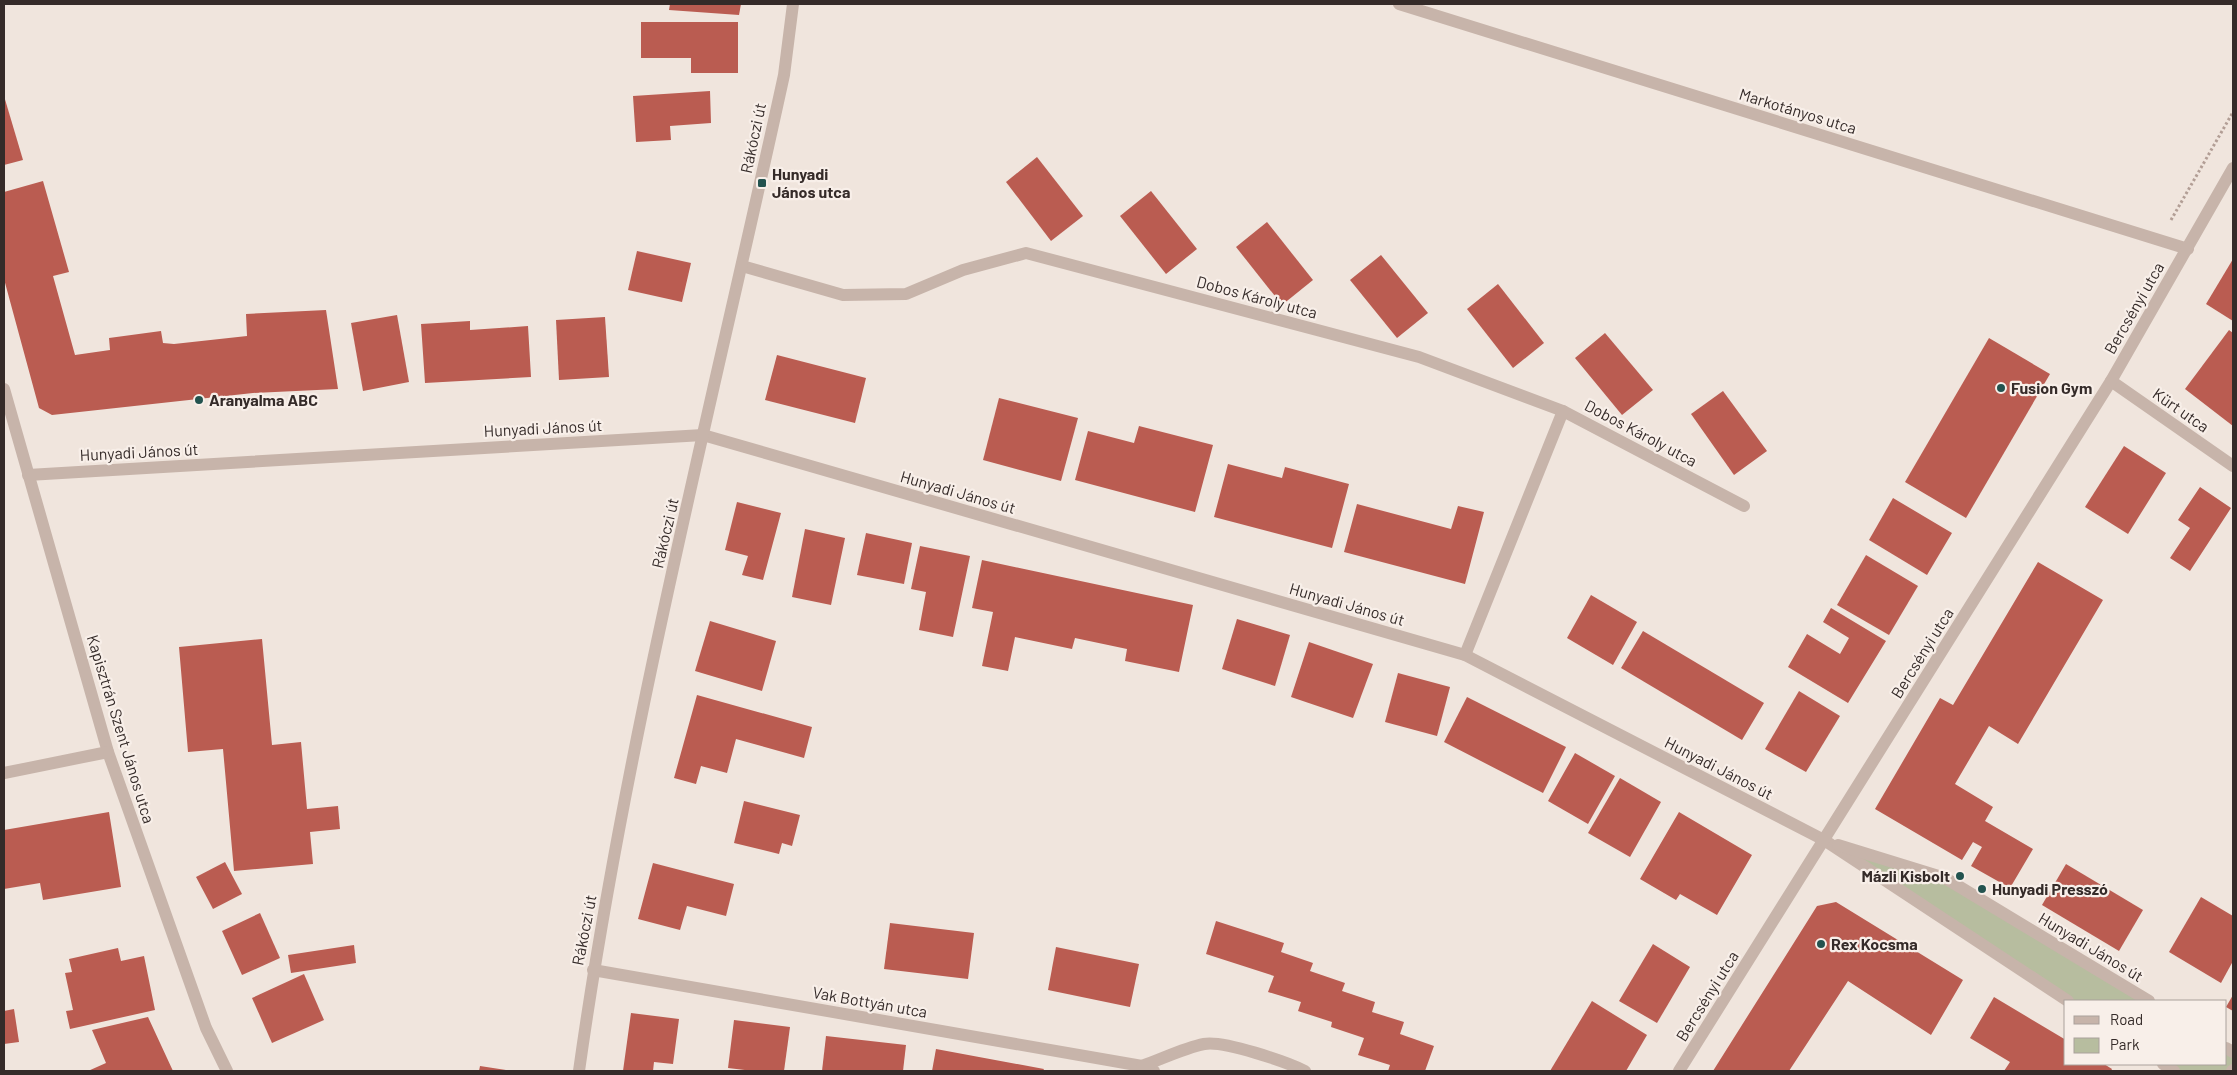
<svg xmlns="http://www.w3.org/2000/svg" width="2237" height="1075" font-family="Barlow,sans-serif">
<rect width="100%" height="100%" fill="#f0e5dd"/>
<!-- green -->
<g fill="#b7bd9f">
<polygon points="1824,840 1945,878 2149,1001 2068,1001"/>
<polygon points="2226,1048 2233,1052 2233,1071 2174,1071 2163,1064 2226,1064"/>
</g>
<!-- building -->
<g fill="#ba5c51">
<polygon points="670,4 741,4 739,15 669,10"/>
<polygon points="641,22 738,22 738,73 691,73 691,58 641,58"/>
<polygon points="710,91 711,123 670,126 671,140 636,142 633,96"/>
<polygon points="4,96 23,160 4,165"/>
<polygon points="1037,157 1083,216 1051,241 1006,182"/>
<polygon points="43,181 69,272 53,276 75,355 110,350 109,338 161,331 163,343 174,344 247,336 246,314 326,310 338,389 253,393 52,415 39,408 4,279 4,192"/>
<polygon points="1151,191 1197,249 1166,274 1120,216"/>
<polygon points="1267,222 1313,280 1282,305 1236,247"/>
<polygon points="637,251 691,263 682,302 628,290"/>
<polygon points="1381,255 1428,313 1397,338 1350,280"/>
<polygon points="2233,259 2233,321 2206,304"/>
<polygon points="1498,284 1544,343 1513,368 1467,309"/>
<polygon points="397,315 409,382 363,391 351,323"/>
<polygon points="605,317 609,377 559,380 556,320"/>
<polygon points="470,321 470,330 528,326 531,377 425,383 421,324"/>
<polygon points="2229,330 2233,333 2233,426 2185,389"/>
<polygon points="1605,333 1653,390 1622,415 1575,358"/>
<polygon points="1989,338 2050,374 1966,518 1905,482"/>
<polygon points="777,355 866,378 855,423 765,400"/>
<polygon points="1723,391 1767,451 1734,475 1691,414"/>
<polygon points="999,398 1078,418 1061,481 983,460"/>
<polygon points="1139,426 1213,445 1195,512 1075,480 1088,431 1134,443"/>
<polygon points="2124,446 2166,473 2128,534 2085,507"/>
<polygon points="1228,464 1282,478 1285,467 1349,484 1332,548 1214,517"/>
<polygon points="2200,487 2231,508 2190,571 2170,558 2190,528 2178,520"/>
<polygon points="1893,498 1952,533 1927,575 1869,540"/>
<polygon points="737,502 781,513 763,580 742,575 748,556 725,550"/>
<polygon points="1357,504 1451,529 1458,506 1484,512 1465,584 1344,552"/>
<polygon points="805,529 845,538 831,605 792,597"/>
<polygon points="866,533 912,543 904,584 857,575"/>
<polygon points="920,546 970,556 953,637 919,630 926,592 911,589"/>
<polygon points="1866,555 1918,586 1889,635 1837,605"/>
<polygon points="982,560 1193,605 1179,672 1125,661 1127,649 1075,638 1072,649 1015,637 1008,671 982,666 993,612 972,608"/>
<polygon points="2038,562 2103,600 2018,744 1989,726 1955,784 1993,807 1985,821 2033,849 2010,888 1971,866 1982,847 1973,842 1962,860 1875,809 1940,698 1953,705"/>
<polygon points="1591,595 1637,622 1613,665 1567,638"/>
<polygon points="1831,608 1886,641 1848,703 1788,667 1807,634 1840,654 1849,638 1823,622"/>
<polygon points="1237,619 1290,635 1275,686 1222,669"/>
<polygon points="710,621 776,641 762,691 695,671"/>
<polygon points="1643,631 1764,703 1742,740 1621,668"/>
<polygon points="262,639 272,745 301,742 307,809 338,806 340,829 310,832 313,864 234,871 223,749 188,752 179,647"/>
<polygon points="1309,642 1373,664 1353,718 1291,697"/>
<polygon points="1398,673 1450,687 1437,736 1385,722"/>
<polygon points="1799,691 1840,716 1806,772 1765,749"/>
<polygon points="697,695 812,727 804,758 736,739 727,773 701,766 696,784 674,778"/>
<polygon points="1467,697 1566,747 1543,793 1444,742"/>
<polygon points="1575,753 1615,776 1588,824 1548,801"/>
<polygon points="1620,778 1661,802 1630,857 1588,833"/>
<polygon points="744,801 800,815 792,846 782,843 779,854 734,843"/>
<polygon points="109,812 121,887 43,900 40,883 4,889 4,830"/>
<polygon points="1679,812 1752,855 1717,915 1680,894 1676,900 1640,879"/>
<polygon points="225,862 242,894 213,909 196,877"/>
<polygon points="653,863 734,884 726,916 687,906 680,930 638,919"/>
<polygon points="2066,864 2143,910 2119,951 2042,905"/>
<polygon points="2201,897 2233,916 2233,961 2221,983 2169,952"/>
<polygon points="1836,902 1963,980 1931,1035 1848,981 1789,1071 1713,1071 1817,906"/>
<polygon points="260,913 280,958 242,975 222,931"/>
<polygon points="1216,921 1284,943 1281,952 1313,963 1310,971 1345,983 1342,991 1375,1002 1372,1012 1404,1022 1400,1034 1434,1046 1425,1071 1388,1071 1390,1065 1358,1055 1364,1038 1331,1027 1332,1022 1298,1011 1301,1002 1268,992 1274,976 1206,954"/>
<polygon points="890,923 974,933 968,979 884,969"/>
<polygon points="1653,944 1690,967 1657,1023 1619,1001"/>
<polygon points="354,945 356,963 291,973 288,955"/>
<polygon points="1056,947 1139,964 1130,1007 1048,990"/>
<polygon points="118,948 121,961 144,956 155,1010 70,1029 66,1011 73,1010 65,973 72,972 69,959"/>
<polygon points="304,974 324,1020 272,1043 252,998"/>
<polygon points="2233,995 2233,1011 2226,1007"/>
<polygon points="1994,997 2066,1040 2066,1064 2104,1064 2112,1069 2111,1071 2004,1071 2010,1062 1970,1038"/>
<polygon points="1592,1001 1647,1035 1626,1071 1550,1071"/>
<polygon points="14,1009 19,1042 4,1044 4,1011"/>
<polygon points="631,1013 679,1019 673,1064 654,1062 653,1071 623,1071"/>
<polygon points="148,1017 173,1071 88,1071 106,1063 92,1030"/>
<polygon points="734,1020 790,1027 784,1071 753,1071 728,1068"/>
<polygon points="826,1036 906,1045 903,1071 822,1071"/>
<polygon points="936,1049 1044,1069 1043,1071 932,1071"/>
<polygon points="480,1066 506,1070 506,1071 479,1071"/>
</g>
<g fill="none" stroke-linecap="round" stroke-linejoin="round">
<!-- path -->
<polyline stroke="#b29e95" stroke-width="3" stroke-dasharray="2.5 2.5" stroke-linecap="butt" points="2171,220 2233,112"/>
<!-- minor -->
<g stroke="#c7b4aa" stroke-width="12">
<polyline points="1399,4 2188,249"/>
<polyline points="742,266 843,295 906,294 963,270 1026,253 1419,357 1563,411 1744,506"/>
<polyline points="2111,381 2233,466"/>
<polyline points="4,389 108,752 206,1028 227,1071"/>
<polyline points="28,475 703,435 1465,655 1824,840 2068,1001"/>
<polyline points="1465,655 1563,411"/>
<polyline points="4,773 108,752"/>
<polyline points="1838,845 1945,878 2149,1001"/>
<polyline points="593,970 1142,1066 1154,1071"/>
<polyline points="2226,1048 2233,1052"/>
<polyline points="2163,1064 2174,1071"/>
<path d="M1142 1066C1162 1059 1184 1048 1204 1044 1223 1040 1287 1062 1305 1071"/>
<path d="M579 1071C626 736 712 406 784 75L793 4"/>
<polyline points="1679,1071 2111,381 2233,168"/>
<polyline points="2232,1071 2233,1070"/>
</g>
</g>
<!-- markers -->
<g fill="#23534f" stroke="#f8efe9" stroke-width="2">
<rect x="757" y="178" width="10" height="10" rx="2.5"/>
<circle cx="2001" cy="388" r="5"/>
<circle cx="199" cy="400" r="5"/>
<circle cx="1960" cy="876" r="5"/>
<circle cx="1982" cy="889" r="5"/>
<circle cx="1821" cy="944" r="5"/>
</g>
<g text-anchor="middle" stroke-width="4.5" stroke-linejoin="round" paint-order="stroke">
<!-- street labels -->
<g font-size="16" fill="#352b29" stroke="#f8efe9">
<text transform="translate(1798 111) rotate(17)" y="6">Markotányos utca</text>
<text transform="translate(753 138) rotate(-78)" y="6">Rákóczi út</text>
<text transform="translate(1257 297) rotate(15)" y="6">Dobos Károly utca</text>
<text transform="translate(2134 308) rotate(-60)" y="6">Bercsényi utca</text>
<text transform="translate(2181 410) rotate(35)" y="6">Kürt utca</text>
<text transform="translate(543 428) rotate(-3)" y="6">Hunyadi János út</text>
<text transform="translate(1641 433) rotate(28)" y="6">Dobos Károly utca</text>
<text transform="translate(139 452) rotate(-3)" y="6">Hunyadi János út</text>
<text transform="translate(958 492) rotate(16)" y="6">Hunyadi János út</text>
<text transform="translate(665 533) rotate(-77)" y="6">Rákóczi út</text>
<text transform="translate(1347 604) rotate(16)" y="6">Hunyadi János út</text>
<text transform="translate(1922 653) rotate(-58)" y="6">Bercsényi utca</text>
<text transform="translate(121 729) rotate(73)" y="6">Kapisztrán Szent János utca</text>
<text transform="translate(1719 768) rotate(27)" y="6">Hunyadi János út</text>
<text transform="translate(584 930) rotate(-79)" y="6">Rákóczi út</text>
<text transform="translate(2091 947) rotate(31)" y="6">Hunyadi János út</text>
<text transform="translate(1707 996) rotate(-58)" y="6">Bercsényi utca</text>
<text transform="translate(870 1002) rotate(10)" y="6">Vak Bottyán utca</text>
</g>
<!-- poi labels -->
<g font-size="16" font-weight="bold" fill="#352b29" stroke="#f8efe9" text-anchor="start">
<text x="772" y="180">Hunyadi<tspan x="772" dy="18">János utca</tspan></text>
<text x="2011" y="394">Fusion Gym</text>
<text x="209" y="406">Aranyalma ABC</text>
<text x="1950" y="882" text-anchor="end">Mázli Kisbolt</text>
<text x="1992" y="895">Hunyadi Presszó</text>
<text x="1831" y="950">Rex Kocsma</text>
</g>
</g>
<!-- border -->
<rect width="2237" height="1075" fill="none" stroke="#352b29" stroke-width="10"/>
<!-- legend -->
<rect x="2064" y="1000" width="162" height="65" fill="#f8efe9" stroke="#aaa19c"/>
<rect x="2074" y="1016" width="25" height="8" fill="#c7b4aa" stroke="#aaa19c"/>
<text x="2110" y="1025" font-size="15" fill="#352b29">Road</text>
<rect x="2074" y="1038" width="25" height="15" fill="#b7bd9f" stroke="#aaa19c"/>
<text x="2110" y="1050" font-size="15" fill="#352b29">Park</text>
</svg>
